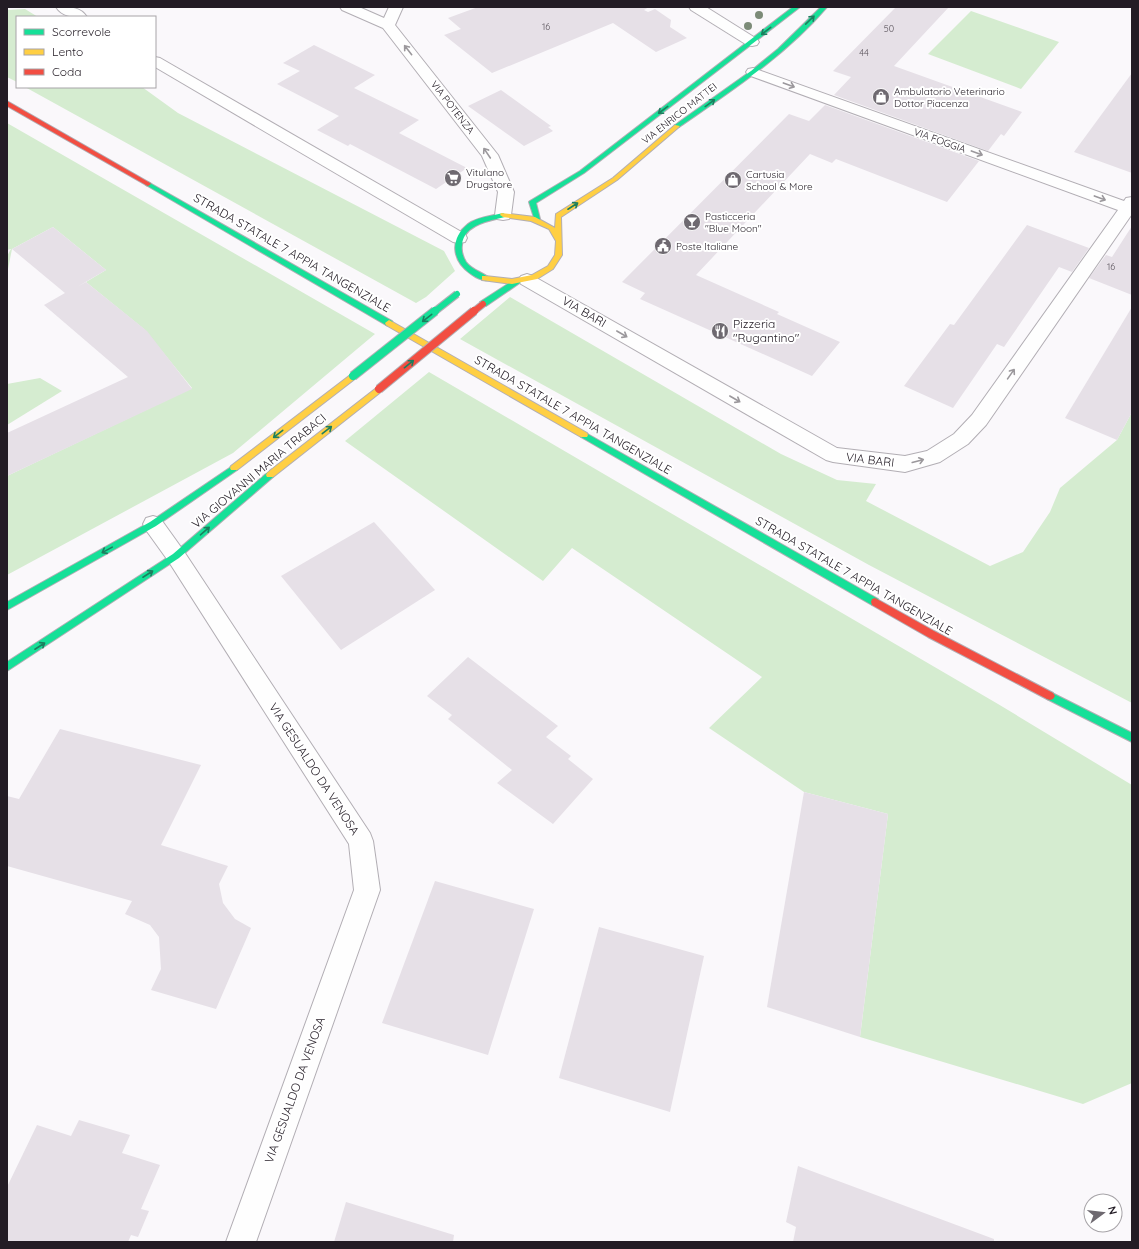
<svg xmlns="http://www.w3.org/2000/svg" width="1139" height="1249" font-family="Quicksand,sans-serif">
<rect width="100%" height="100%" fill="#faf8fb"/>
<!-- green -->
<g fill="#d5ecd0">
<polygon points="25,9 38,17 17,17 17,82 7,77 7,10"/>
<polygon points="971,11 1059,42 1021,89 928,54"/>
<polygon points="25,87 142,87 178,113 444,251 455,271 426,297 416,303"/>
<polygon points="7,123 375,334 233,453 7,575 7,476 192,388 144,329 86,282 106,270 53,227 12,249 7,274 7,256 11,249 7,250"/>
<polygon points="510,297 781,454 837,480 876,484 866,501 990,566 1023,552 1050,512 1060,488 1117,440 1132,412 1132,703 869,565 460,339"/>
<polygon points="429,372 998,704 1132,785 1132,1083 1083,1104 860,1037 888,814 804,792 709,728 762,677 572,548 543,581 345,441"/>
<polygon points="40,378 62,391 7,425 7,384"/>
</g>
<!-- building -->
<g fill="#e6e0e7">
<polygon points="478,7 649,7 644,10 648,12 655,9 671,20 670,27 687,38 656,52 613,23 492,73 444,35 461,29 448,18"/>
<polygon points="896,7 949,7 894,66 1022,112 1004,136 1001,134 988,151 834,95 851,77 833,71"/>
<polygon points="314,45 375,75 354,88 419,120 399,133 467,168 436,189 350,144 348,146 317,130 339,116 277,84 300,71 283,63"/>
<polygon points="1132,73 1132,173 1074,152"/>
<polygon points="501,90 551,126 548,127 553,131 524,146 468,106"/>
<polygon points="825,105 979,161 947,202 836,159 832,163 810,154 696,275 779,312 777,314 840,342 812,376 640,299 645,293 622,282 789,114 809,121"/>
<polygon points="1027,225 1089,248 1072,272 1059,267 1004,347 997,344 953,408 904,386 950,324 954,325"/>
<polygon points="1132,226 1132,295 1089,278 1106,255 1112,257"/>
<polygon points="53,227 106,270 77,287 86,282 147,331 192,389 7,476 7,433 128,377 44,305 65,293 12,249"/>
<polygon points="1132,307 1132,412 1117,440 1065,418"/>
<polygon points="374,522 435,590 341,650 281,576"/>
<polygon points="468,657 558,726 546,737 571,756 568,759 593,779 553,824 497,783 512,770 448,719 452,715 427,696"/>
<polygon points="60,729 201,765 161,845 228,866 219,884 223,903 235,919 251,928 216,1009 151,990 161,969 159,937 150,925 125,914 132,901 7,866 7,796 19,799"/>
<polygon points="804,792 888,814 860,1037 767,1007"/>
<polygon points="435,881 534,909 488,1055 382,1023"/>
<polygon points="599,927 704,956 670,1112 559,1078"/>
<polygon points="79,1120 130,1135 122,1153 160,1165 141,1209 149,1211 138,1237 131,1235 128,1242 7,1242 7,1187 37,1125 71,1136"/>
<polygon points="798,1166 994,1239 994,1242 793,1242 796,1227 786,1222"/>
<polygon points="346,1202 454,1235 453,1242 334,1242"/>
</g>
<g fill="none" stroke-linecap="round" stroke-linejoin="round">
<!-- street casing -->
<g stroke="#b2aeb4" stroke-width="2">
<g id="street">
<path d="M56 7C68 7 80 6 87 17 75 17 63 18 56 7Z"/>
<polygon points="340,7 359,7 384,18 389,7 403,7 395,25 498,155 514,192 511,215 509,219 503,220 497,219 495,215 498,192 482,156 383,28 342,10"/>
<polygon points="689,7 706,7 757,39 759,42 757,45 752,46 747,45 691,10"/>
<polygon points="155,57 160,58 465,234 467,238 465,242 459,243 453,242 155,67"/>
<polygon points="753,68 1124,201 1126,198 1132,197 1132,214 986,425 968,444 940,462 905,472 833,462 826,460 521,284 518,280 521,276 527,274 533,276 837,448 905,456 927,451 954,434 972,415 1118,210 748,75 746,72 748,69"/>
<polygon points="153,516 160,518 183,550 370,833 373,841 380,890 256,1242 226,1242 354,890 349,844 169,562 146,530 143,524 146,518"/>
</g>
</g>
<!-- fast casing -->
<g stroke="#b2aeb4" stroke-width="2">
<g id="fast">
<polygon points="793,7 800,7 584,173 536,203 540,219 539,221 535,221 529,202 530,201 580,171"/>
<path d="M821 7H827C785 56 731 91 679 127H675V125L751 71 778 49Z"/>
<polygon points="148,182 392,321 393,323 389,326 386,325 146,185 145,184"/>
<path d="M503 213 506 215 505 217C489 221 464 224 462 245 461 251 463 257 466 262 472 270 482 272 489 278L488 280C482 281 475 277 471 274 452 261 449 239 468 224 477 217 492 216 503 213Z"/>
<polygon points="514,280 520,280 521,282 486,306 480,306 480,302"/>
<polygon points="584,432 878,599 879,602 878,605 872,605 581,437 580,435 581,433"/>
<polygon points="234,465 238,468 237,470 156,526 7,610 7,602 150,522"/>
<polygon points="270,472 273,473 274,475 273,477 179,558 7,671 7,662 173,554 267,473"/>
<polygon points="1050,692 1132,733 1132,742 1047,699 1045,696 1047,693"/>
</g>
</g>
<!-- slow casing -->
<g stroke="#b2aeb4" stroke-width="2">
<g id="slow">
<polygon points="675,125 680,126 617,180 561,217 562,255 553,269 537,279 512,284 482,280 482,276 485,276 512,279 532,275 548,266 555,255 556,241 549,229 531,221 503,217 500,215 501,213 535,217 555,228 556,214 613,178"/>
<polygon points="389,320 587,433 588,435 587,437 581,437 386,325 385,323"/>
<polygon points="353,373 357,376 356,378 237,470 231,470 230,468 231,466"/>
<polygon points="379,386 383,389 382,391 273,477 267,477 266,475 267,473"/>
</g>
</g>
<!-- jam casing -->
<g stroke="#b2aeb4" stroke-width="2">
<g id="jam">
<polygon points="7,101 150,183 151,184 148,186 146,185 7,106"/>
<polygon points="875,598 934,631 1053,693 1055,696 1053,699 1050,700 1047,699 928,637 872,605 871,602 872,599"/>
</g>
</g>
<!-- street -->
<use href="#street" fill="#fefefe" fill-rule="evenodd"/>
<!-- fast -->
<use href="#fast" fill="#16e098" fill-rule="evenodd"/>
<!-- slow -->
<use href="#slow" fill="#ffcf43" fill-rule="evenodd"/>
<!-- jam -->
<use href="#jam" fill="#f24e42" fill-rule="evenodd"/>
<!-- fast-bridge-far1 casing -->
<g stroke="#b2aeb4" stroke-width="8" stroke-linecap="butt">
<polyline id="fast-bridge-far1" points="434,312 457,294"/>
</g>
<!-- fast-bridge casing -->
<g stroke="#b2aeb4" stroke-width="10" stroke-linecap="butt">
<polyline id="fast-bridge" points="353,376 435,311"/>
</g>
<!-- jam-bridge-far1 casing -->
<g stroke="#b2aeb4" stroke-width="8" stroke-linecap="butt">
<polyline id="jam-bridge-far1" points="473,312 483,304"/>
</g>
<!-- jam-bridge casing -->
<g stroke="#b2aeb4" stroke-width="10" stroke-linecap="butt">
<polyline id="jam-bridge" points="379,389 474,311"/>
</g>
<!-- fast-bridge-far1 -->
<use href="#fast-bridge-far1" stroke="#16e098" stroke-width="6"/>
<!-- fast-bridge -->
<use href="#fast-bridge" stroke="#16e098" stroke-width="8"/>
<!-- jam-bridge-far1 -->
<use href="#jam-bridge-far1" stroke="#f24e42" stroke-width="6"/>
<!-- jam-bridge -->
<use href="#jam-bridge" stroke="#f24e42" stroke-width="8"/>
</g>
<!-- trees -->
<g fill="#7c8b78">
<circle cx="759" cy="15" r="4"/>
<circle cx="748" cy="26" r="4"/>
</g>
<!-- one-way arrows -->
<defs><path id="oneway-shaft" d="M-6 0H5M1.5-3L5.5 0L1.5 3" fill="none" stroke-width="1.6" stroke-linecap="round" stroke-linejoin="round"/></defs>
<g stroke="#1c7e5e">
<use href="#oneway-shaft" transform="translate(810 20) rotate(-44)"/>
<use href="#oneway-shaft" transform="translate(766 31) rotate(142)"/>
<use href="#oneway-shaft" transform="translate(710 103) rotate(-36)"/>
<use href="#oneway-shaft" transform="translate(663 110) rotate(143)"/>
<use href="#oneway-shaft" transform="translate(573 206) rotate(-33)"/>
<use href="#oneway-shaft" transform="translate(427 318) rotate(142)"/>
<use href="#oneway-shaft" transform="translate(409 364) rotate(-39)"/>
<use href="#oneway-shaft" transform="translate(327 430) rotate(-38)"/>
<use href="#oneway-shaft" transform="translate(278 434) rotate(142)"/>
<use href="#oneway-shaft" transform="translate(205 531) rotate(-41)"/>
<use href="#oneway-shaft" transform="translate(107 550) rotate(151)"/>
<use href="#oneway-shaft" transform="translate(148 574) rotate(-33)"/>
<use href="#oneway-shaft" transform="translate(40 646) rotate(-33)"/>
</g>
<g stroke="#9b989c">
<use href="#oneway-shaft" transform="translate(408 50) rotate(-128)"/>
<use href="#oneway-shaft" transform="translate(789 85) rotate(20)"/>
<use href="#oneway-shaft" transform="translate(487 153) rotate(-124)"/>
<use href="#oneway-shaft" transform="translate(977 153) rotate(20)"/>
<use href="#oneway-shaft" transform="translate(1100 198) rotate(20)"/>
<use href="#oneway-shaft" transform="translate(622 334) rotate(30)"/>
<use href="#oneway-shaft" transform="translate(1011 374) rotate(-55)"/>
<use href="#oneway-shaft" transform="translate(735 399) rotate(30)"/>
<use href="#oneway-shaft" transform="translate(918 461) rotate(-15)"/>
</g>
<!-- icons -->
<defs>
<g id="shop-disc" transform="scale(0.9)"><circle r="9.5" fill="#6e6970" stroke="#fff"/><path d="M-5-2.5h2.3a2.7 3.5 0 0 1 5.4 0H5L5.5 6h-11ZM-1.5-2.5h3a1.5 2.3 0 0 0-3 0Z" fill="#fff"/></g>
<g id="supermarket-disc" transform="scale(0.9)"><circle r="9.5" fill="#6e6970" stroke="#fff"/><path d="M-6-5.5h2.5l.6 2H6L4.5 2H-2.5L-4.4-4H-6ZM-1.5 3.2a1.3 1.3 0 1 0 .1 0ZM3 3.2a1.3 1.3 0 1 0 .1 0Z" fill="#fff"/></g>
<g id="bar-disc" transform="scale(0.9)"><circle r="9.5" fill="#6e6970" stroke="#fff"/><path d="M-6-5H6L.8 .8V4.5H3.5V6h-7V4.5H-.8V.8Z" fill="#fff"/></g>
<g id="civic-disc" transform="scale(0.9)"><circle r="9.5" fill="#6e6970" stroke="#fff"/><path d="M-.6-6.5H3V-4.5H.6V-3L4-1V1h2V6H-6V1h2V-1L-.6-3ZM-1.2 2.5V6h2.4V2.5Z" fill="#fff"/></g>
<g id="restaurant-disc" transform="scale(0.9)"><circle r="9.5" fill="#6e6970" stroke="#fff"/><path d="M-5-6h1v4h1v-4h1v4h1v-4h1v5L-1.5 .5V6h-2V.5L-5-1ZM5-6V6H3V1.5H1.5Q1.5-4 5-6Z" fill="#fff"/></g>
</defs>
<g fill-rule="evenodd">
<use href="#shop-disc" x="881" y="97"/>
<use href="#supermarket-disc" x="453" y="178"/>
<use href="#shop-disc" x="733" y="180"/>
<use href="#bar-disc" x="692" y="222"/>
<use href="#civic-disc" x="663" y="246"/>
<use href="#restaurant-disc" x="720" y="331"/>
</g>
<g text-anchor="middle" stroke-width="4" stroke-linejoin="round" paint-order="stroke">
<!-- far-number labels -->
<g font-size="9" fill="#575058">
<text x="546" y="30">16</text>
<text x="889" y="32">50</text>
<text x="864" y="56">44</text>
<text x="1111" y="270">16</text>
</g>
<!-- far-poi labels -->
<g font-size="10" fill="#231c25" stroke="#fff" text-anchor="start">
<text x="894" y="95">Ambulatorio Veterinario<tspan x="894" dy="12">Dottor Piacenza</tspan></text>
<text x="466" y="176">Vitulano<tspan x="466" dy="12">Drugstore</tspan></text>
<text x="746" y="178">Cartusia<tspan x="746" dy="12">School &amp; More</tspan></text>
<text x="705" y="220">Pasticceria<tspan x="705" dy="12">"Blue Moon"</tspan></text>
<text x="676" y="250">Poste Italiane</text>
</g>
<!-- far-street labels -->
<g font-size="10" fill="#231c25" stroke="#fff">
<text transform="translate(453 107) rotate(52)" y="4">VIA POTENZA</text>
<text transform="translate(679 113) rotate(-38)" y="4">VIA ENRICO MATTEI</text>
<text transform="translate(940 140) rotate(20)" y="4">VIA FOGGIA</text>
</g>
<!-- street labels -->
<g font-size="12" fill="#231c25" stroke="#fff">
<text transform="translate(292 253) rotate(30)" y="4">STRADA STATALE 7 APPIA TANGENZIALE</text>
<text transform="translate(584 312) rotate(30)" y="4">VIA BARI</text>
<text transform="translate(573 415) rotate(30)" y="4">STRADA STATALE 7 APPIA TANGENZIALE</text>
<text transform="translate(870 460) rotate(7)" y="4">VIA BARI</text>
<text transform="translate(259 471) rotate(-40)" y="4">VIA GIOVANNI MARIA TRABACI</text>
<text transform="translate(854 576) rotate(30)" y="4">STRADA STATALE 7 APPIA TANGENZIALE</text>
<text transform="translate(314 769) rotate(57)" y="4">VIA GESUALDO DA VENOSA</text>
<text transform="translate(295 1090) rotate(-70)" y="4">VIA GESUALDO DA VENOSA</text>
</g>
<!-- poi labels -->
<g font-size="12" fill="#231c25" stroke="#fff" text-anchor="start">
<text x="733" y="328">Pizzeria<tspan x="733" dy="14">"Rugantino"</tspan></text>
</g>
</g>
<!-- border -->
<rect width="1139" height="1249" fill="none" stroke="#231c25" stroke-width="16"/>
<!-- legend -->
<rect x="16" y="16" width="140" height="72" fill="#ffffff" stroke="#a7a4a8"/>
<rect x="24" y="29" width="20" height="6" fill="#16e098" stroke="#a7a4a8"/>
<text x="52" y="36" font-size="12" fill="#231c25">Scorrevole</text>
<rect x="24" y="49" width="20" height="6" fill="#ffcf43" stroke="#a7a4a8"/>
<text x="52" y="56" font-size="12" fill="#231c25">Lento</text>
<rect x="24" y="69" width="20" height="6" fill="#f24e42" stroke="#a7a4a8"/>
<text x="52" y="76" font-size="12" fill="#231c25">Coda</text>
<!-- north arrow -->
<g transform="translate(1103 1213) rotate(75)"><circle r="19" fill="#ffffff" stroke="#a7a4a8"/>
<path d="M0-3L7 15L0 10L-7 15Z" fill="#6e6970"/>
<text y="-6" font-size="11" font-weight="bold" text-anchor="middle" fill="#231c25">N</text>
</g>
</svg>
